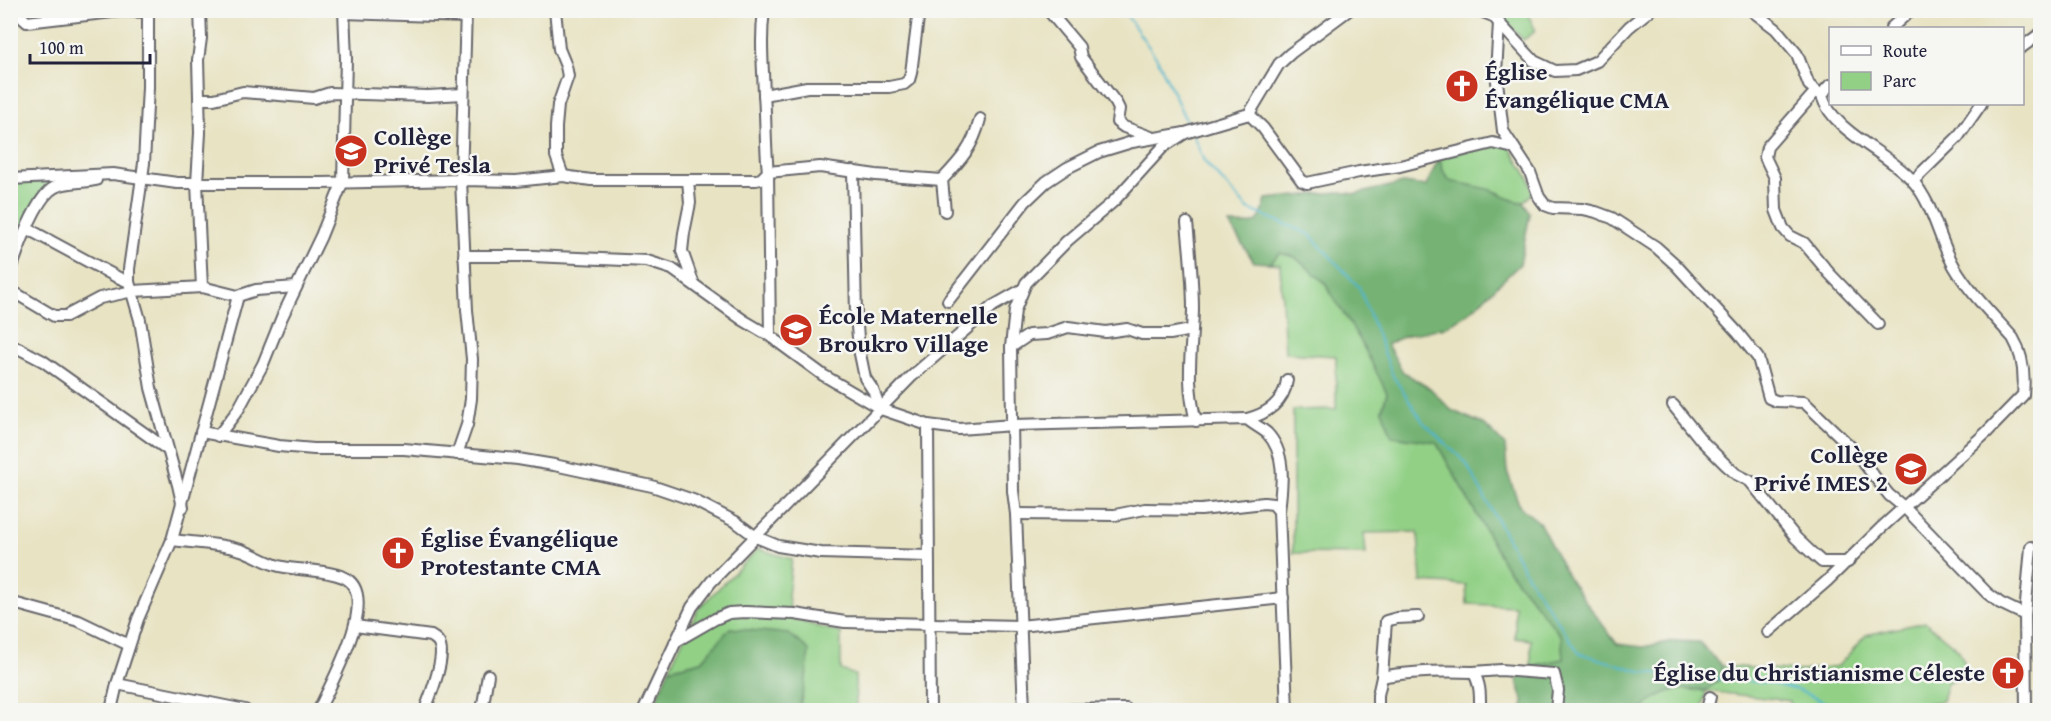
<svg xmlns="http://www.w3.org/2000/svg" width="2051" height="721" font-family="'Gentium Book Plus',serif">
<rect width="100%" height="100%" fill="#f6f6f2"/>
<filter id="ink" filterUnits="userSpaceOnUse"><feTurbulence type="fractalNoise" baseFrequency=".0167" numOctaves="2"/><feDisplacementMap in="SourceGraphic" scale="12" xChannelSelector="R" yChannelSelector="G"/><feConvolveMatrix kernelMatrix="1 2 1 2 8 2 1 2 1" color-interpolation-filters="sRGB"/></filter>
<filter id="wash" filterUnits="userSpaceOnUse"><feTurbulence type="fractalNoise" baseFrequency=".008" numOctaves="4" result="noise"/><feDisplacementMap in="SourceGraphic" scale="24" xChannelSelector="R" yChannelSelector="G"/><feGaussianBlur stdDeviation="1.35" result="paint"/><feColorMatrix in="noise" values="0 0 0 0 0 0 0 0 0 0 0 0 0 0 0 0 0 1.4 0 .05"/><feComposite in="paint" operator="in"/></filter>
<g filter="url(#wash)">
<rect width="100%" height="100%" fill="#e8e3c3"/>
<!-- green -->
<g fill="#92d086" stroke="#5a7960" stroke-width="1.5">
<polygon points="1511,10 1526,11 1536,31 1523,40 1503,18"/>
<polygon points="1495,142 1510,147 1530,180 1532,194 1523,202 1513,202 1500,193 1487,189 1450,181 1443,171 1439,158"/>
<polygon points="59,181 42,191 11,265 11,182"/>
<polygon points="1279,253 1295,257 1324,281 1359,338 1380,377 1387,393 1382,410 1436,442 1506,567 1562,636 1563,659 1531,666 1531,640 1515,638 1515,606 1467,604 1466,585 1421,582 1418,532 1364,533 1366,554 1293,553 1293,410 1336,409 1336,356 1285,353 1280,264 1270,263"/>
<polygon points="758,549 792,559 788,596 792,619 841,633 841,670 855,675 856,710 799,710 731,628 702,661 669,669 698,609"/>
<path d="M1925 622 1958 649 1970 674 1947 682 1942 701 1924 704V710H1791L1790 701 1706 691 1702 710H1641C1663 689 1675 687 1705 690L1719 680 1722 666 1803 671 1838 666 1866 635Z"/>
</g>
<!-- forest -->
<g fill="#75b273" stroke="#4c6a57" stroke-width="1.5">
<path d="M1439 158 1443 171 1450 181C1463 184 1476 186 1488 189 1502 193 1509 202 1523 202L1530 214 1520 264 1470 312 1446 327 1408 335 1387 344 1403 372 1431 389 1451 410 1485 425 1505 445 1507 471 1520 507 1539 522 1569 579 1617 644 1643 647 1673 641 1699 642 1722 666 1719 680 1705 691C1675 687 1663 689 1641 710H1523V700L1517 680 1531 666 1563 659 1561 636 1506 567 1436 442 1392 436 1382 410 1387 393 1359 338 1324 282 1295 257 1280 253 1270 263 1254 262 1229 224C1255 225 1261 226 1266 199L1339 192 1356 194 1403 183 1426 186Z"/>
<polygon points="730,628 789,634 809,650 806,679 799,710 652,710 669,669 702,661"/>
</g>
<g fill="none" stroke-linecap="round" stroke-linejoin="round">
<!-- stream -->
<g stroke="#4fb6ce" stroke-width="2">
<polyline points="1123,10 1158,60 1189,127"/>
<polyline points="1193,135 1204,161 1248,209 1309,234 1359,287 1393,376 1423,422 1466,463 1528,577 1579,653 1643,672 1768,683 1797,690 1827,703 1842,705 1853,710"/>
</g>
</g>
</g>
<g filter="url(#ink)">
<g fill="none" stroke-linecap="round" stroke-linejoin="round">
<!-- minor casing -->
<g stroke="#67666b" stroke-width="14">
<g id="minor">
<polyline points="14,10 27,22 121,11 148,12"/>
<polyline points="148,10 148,87 144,163 129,269 129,282 140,320 151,388 178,485 183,507"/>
<polyline points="200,10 201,38 198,60 200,133 197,183 202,287"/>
<polyline points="555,10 559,49 566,66 568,76 558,105 556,127 556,156 563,176"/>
<path d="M764 10C760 39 763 65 764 94 766 120 765 146 768 172L770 336"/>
<polyline points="1048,10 1079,47 1081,57 1116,103 1119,109 1117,122 1124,127 1151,137"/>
<polyline points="1478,10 1493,16 1499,23 1496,73 1503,131 1530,172 1539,197 1545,205 1553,208 1583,209 1596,212 1612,218 1656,247 1675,264 1738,333 1758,358 1769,398 1776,401 1804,402 1852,448 1889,495 1905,508 1987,593 2000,603 2025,615"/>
<polyline points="1751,10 1776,29 1797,54 1809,85 1820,94"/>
<polyline points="344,13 466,17"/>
<polyline points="1499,23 1534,61 1555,71 1576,70 1597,61 1629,27 1650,10"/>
<polyline points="1891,28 1911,10"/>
<polyline points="2022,47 2040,34"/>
<polyline points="1816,91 1767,147 1765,157 1775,178 1776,210 1783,228 1790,236 1804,243 1829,273 1878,324"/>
<polyline points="764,95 807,87 889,87 904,84 909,80 911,73 919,10"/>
<polyline points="199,99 214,99 243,92 314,98 330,93 428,96 463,94"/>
<polyline points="1249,114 1263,128 1302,181 1307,183 1359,172 1400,166 1493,143 1514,148"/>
<polyline points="853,171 856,315 859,349 865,378 873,390 880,408"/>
<polyline points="10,179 113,174 177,183 322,183 461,180 516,181 563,176 591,180 756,180 761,179 768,172 820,167 876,175 942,180"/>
<polyline points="688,180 690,203 684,233 682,251 693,282"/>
<polyline points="1913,181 1958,137 1981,104"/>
<path d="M945 211 942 180C961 160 973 147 980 119"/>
<path d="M1187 223C1190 252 1193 281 1193 310 1192 351 1185 380 1196 421"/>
<polyline points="28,229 117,277 129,282"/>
<path d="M464 256H532L647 261 672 269 743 320 770 336 823 375 881 409 928 425 959 429 1013 425 1247 419C1253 424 1261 428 1267 433 1287 454 1282 485 1279 511L1287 710"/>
<path d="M10 273C17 252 35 197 55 187 66 181 83 183 96 180"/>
<polyline points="10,290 54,316 66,316 100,298 133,291 202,287 238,296 256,290 296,287"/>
<polyline points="948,301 1025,202 1046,182 1067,168 1099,152 1132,142 1185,133 1249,114 1279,64 1291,53 1349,10"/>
<polyline points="10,346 18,348 43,361 168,450"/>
<polyline points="1011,347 1029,335 1047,334 1068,327 1106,332 1127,329 1142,334 1170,334 1191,330"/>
<polyline points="1673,405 1702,441 1725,464 1736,474 1750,481 1796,538 1814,555 1822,562 1848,562"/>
<path d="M1247 419C1267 414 1284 402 1287 380"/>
<polyline points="928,425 930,710"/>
<polyline points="201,432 279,446 314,449 404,449 518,459 554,465 652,486 693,500 736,522 756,537 778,546 821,553 928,556"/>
<polyline points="218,436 238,410 263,364 282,317 321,236 343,181 346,59 344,10"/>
<polyline points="457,454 467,425 471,399 472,359 467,310 461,180 466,10"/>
<polyline points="1016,514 1115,515 1145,509 1201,510 1264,503 1273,504 1279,511"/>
<path d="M172 540C195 543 219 543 241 550 254 554 266 563 279 566 300 571 324 569 343 577 383 594 330 684 319 710"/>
<polyline points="10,602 79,621 129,645"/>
<path d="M355 626 431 636C436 639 439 641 440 646 445 660 430 696 425 710"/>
<path d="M1768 632 1827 581 1881 528 1987 432 2023 395C2025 375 2023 355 2013 338 1993 315 1969 292 1954 266 1938 238 1934 205 1912 180 1887 152 1833 132 1822 96L1826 89 1830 85"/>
<polyline points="675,642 715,619 729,613 745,612 795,614 845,622 1020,626 1283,598"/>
<polyline points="1473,672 1501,670 1554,674 1558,690 1556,710"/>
<polyline points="1382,677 1386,621 1397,618 1418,617"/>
<polyline points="117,684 245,710"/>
<polyline points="111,710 117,684 138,619 172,540 238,296"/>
<polyline points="482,710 488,675"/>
<polyline points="644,710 692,607 711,582 911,377 993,306 1023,289"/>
<polyline points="1024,710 1016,514 1013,491 1011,347 1015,310 1026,283 1067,241 1114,201 1163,147 1185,133"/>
<polyline points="1056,710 1126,709"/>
<path d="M1378 710V695L1382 677C1412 671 1443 671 1473 672 1481 684 1480 696 1480 710"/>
<polyline points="1707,710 1710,697"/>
<polyline points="2026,710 2025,615 2031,547"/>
</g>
</g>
<!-- minor -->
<use href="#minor" stroke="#fff" stroke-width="10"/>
</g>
</g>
<!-- icons -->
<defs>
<g id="church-disc" transform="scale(1.725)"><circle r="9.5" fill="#c8321e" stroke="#f6f6f2"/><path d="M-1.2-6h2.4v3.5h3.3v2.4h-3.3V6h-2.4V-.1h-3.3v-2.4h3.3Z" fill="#fff"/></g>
<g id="school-disc" transform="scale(1.725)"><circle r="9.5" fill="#c8321e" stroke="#f6f6f2"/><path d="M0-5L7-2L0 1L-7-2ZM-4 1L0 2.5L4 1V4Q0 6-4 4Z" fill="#fff"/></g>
</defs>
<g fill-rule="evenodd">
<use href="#church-disc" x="1462" y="86"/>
<use href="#school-disc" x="351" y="151"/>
<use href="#school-disc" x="796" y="330"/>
<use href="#school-disc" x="1911" y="469"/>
<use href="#church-disc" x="398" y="553"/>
<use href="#church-disc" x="2008" y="673"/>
</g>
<g text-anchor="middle" stroke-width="5" stroke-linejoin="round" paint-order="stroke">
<!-- poi labels -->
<g font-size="24" font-weight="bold" fill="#22223b" stroke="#f6f6f2" text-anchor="start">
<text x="1485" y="80">Église<tspan x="1485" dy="28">Évangélique CMA</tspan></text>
<text x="374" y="145">Collège<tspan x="374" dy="28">Privé Tesla</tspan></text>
<text x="819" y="324">École Maternelle<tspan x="819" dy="28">Broukro Village</tspan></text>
<text x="1888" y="463" text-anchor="end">Collège<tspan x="1888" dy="28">Privé IMES 2</tspan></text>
<text x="421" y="547">Église Évangélique<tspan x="421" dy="28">Protestante CMA</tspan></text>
<text x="1985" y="681" text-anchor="end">Église du Christianisme Céleste</text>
</g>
</g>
<!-- margin -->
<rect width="2051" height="721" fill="none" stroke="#f6f6f2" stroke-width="36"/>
<!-- legend -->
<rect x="1829" y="27" width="195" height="78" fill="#f6f6f2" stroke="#a1a1a9" stroke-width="1.5"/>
<rect x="1841" y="46" width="30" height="9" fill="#ffffff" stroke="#a1a1a9" stroke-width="1.5"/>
<text x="1883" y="57" font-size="18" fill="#22223b">Route</text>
<rect x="1841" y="72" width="30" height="18" fill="#92d086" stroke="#a1a1a9" stroke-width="1.5"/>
<text x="1883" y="87" font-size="18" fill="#22223b">Parc</text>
<!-- scale -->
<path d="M30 54v9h120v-9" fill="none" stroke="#22223b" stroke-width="3"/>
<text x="39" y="54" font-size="18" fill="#22223b" stroke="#f6f6f2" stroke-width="4.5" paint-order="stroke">100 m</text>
</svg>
